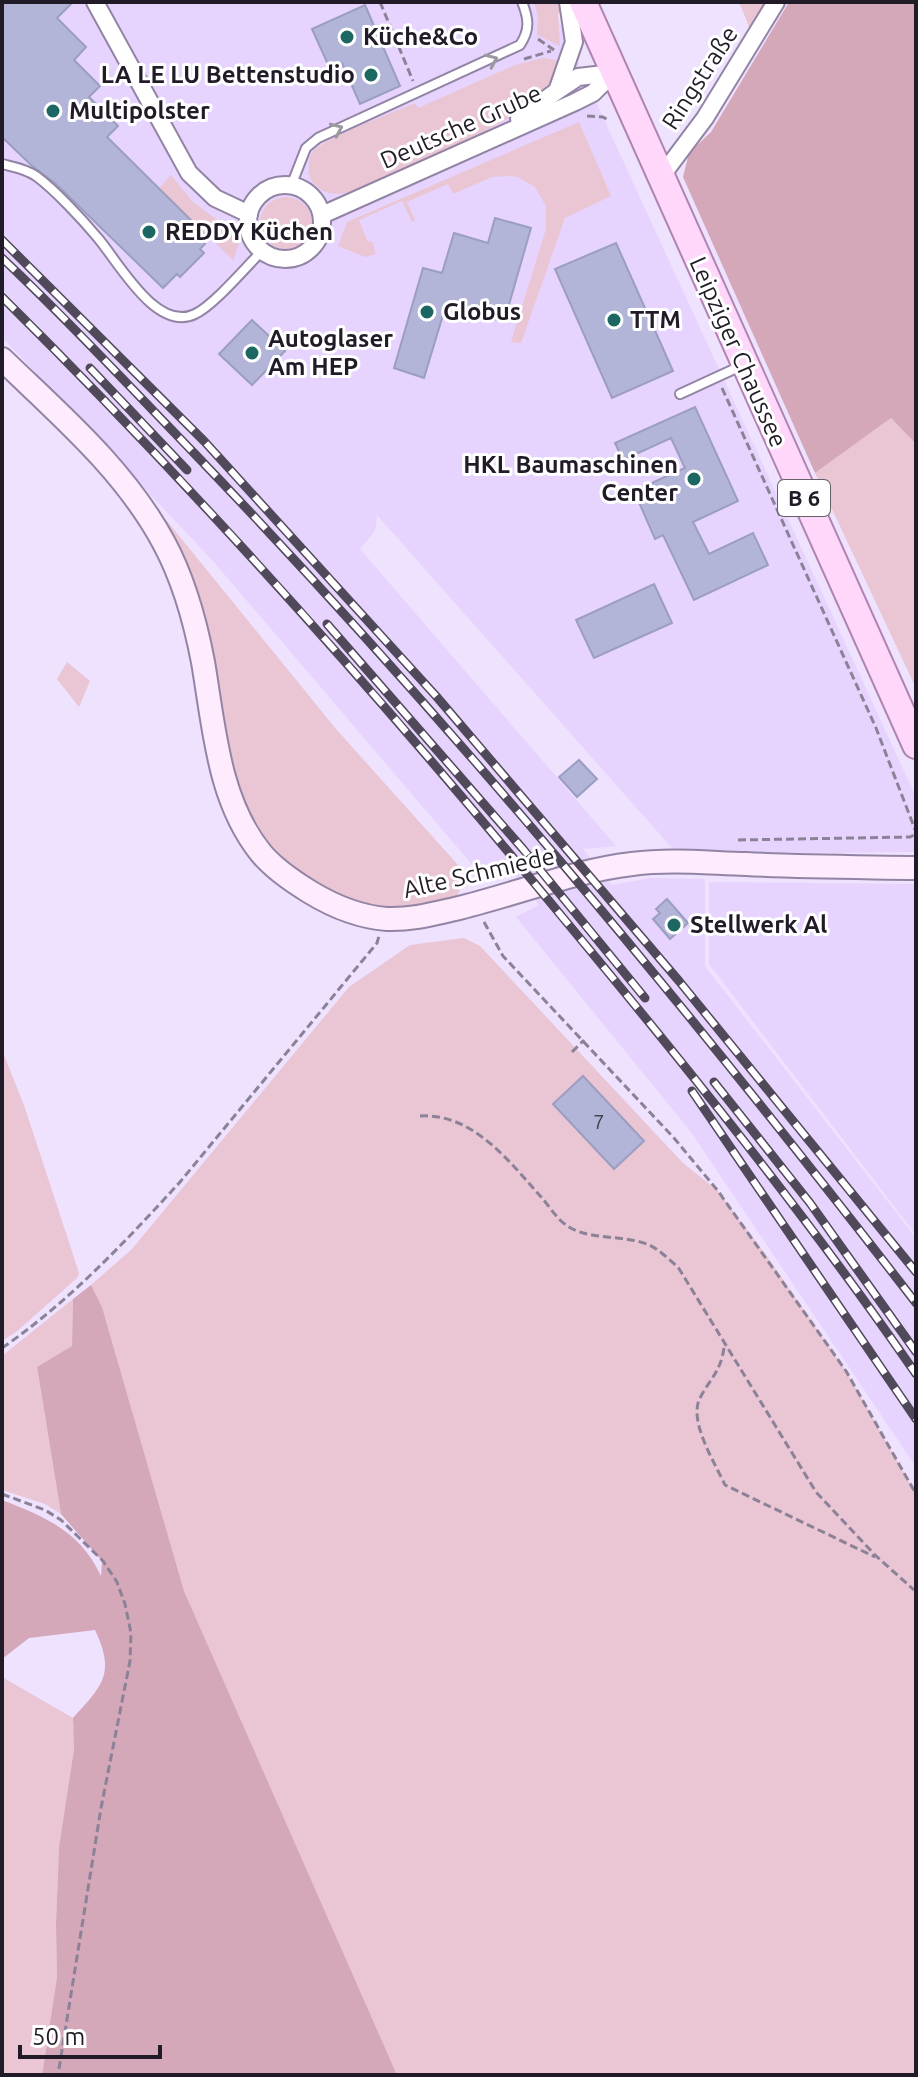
<svg xmlns="http://www.w3.org/2000/svg" width="918" height="2077" font-family="Ubuntu,sans-serif">
<rect width="100%" height="100%" fill="#eee2fe"/>
<!-- built -->
<g fill="#e6d4fe">
<polygon points="2,2 550,2 916,797 916,848 913,852 717,854 672,848 377,515 375,531 360,549 616,846 583,849 612,885 650,878 705,879 705,966 916,1238 916,1467 691,1132 516,917 539,905 515,876 486,881 213,561 2,337"/>
<polygon points="709,882 916,884 916,1235 709,964"/>
</g>
<!-- green -->
<g fill="#eac5d4">
<polygon points="534,2 557,2 560,11 558,14 560,46 537,35 538,17"/>
<polygon points="739,2 767,2 750,29"/>
<path d="M543 58 562 61C558 71 555 80 548 88 508 130 405 167 350 192 334 196 319 194 310 178 308 170 308 161 312 153 322 138 395 112 415 103L418 108 515 65Z"/>
<polygon points="579,122 611,196 565,218 521,343 511,342 546,229 546,206 535,187 518,177 509,176 492,177 453,194 448,184 407,202 415,220 412,222 402,201 359,220 368,242 372,241 376,254 365,257 338,246 347,222"/>
<polygon points="171,175 193,202 231,230 239,244 233,260 160,189 161,186"/>
<circle cx="286" cy="223" r="26"/>
<polygon points="891,418 916,444 916,688 815,473"/>
<polygon points="158,510 336,729 467,875 456,898 410,909 356,903 299,874 254,827 231,765 212,656 197,595"/>
<polygon points="67,662 90,681 79,707 57,679"/>
<polygon points="464,938 480,946 683,1163 718,1191 766,1255 846,1371 916,1494 916,2075 397,2075 184,1591 102,1307 91,1285 132,1249 349,987 410,945"/>
<polygon points="2,1050 25,1108 79,1273 77,1278 16,1332 2,1341"/>
<polygon points="73,1299 72,1346 37,1368 61,1514 45,1504 2,1490 2,1356"/>
<polygon points="2,1677 73,1718 74,1749 59,1847 56,1924 57,1977 42,2075 2,2075"/>
</g>
<!-- forest -->
<g fill="#d4a7b9">
<polygon points="789,2 916,2 916,444 891,418 815,473 683,177 689,153 711,132"/>
<path d="M91 1285 102 1307 184 1591 397 2075H42L57 1977 56 1924 59 1847 74 1749 73 1718C102 1686 116 1674 95 1630L29 1638 2 1659V1500C46 1517 81 1532 101 1576L102 1561 61 1514 37 1367 72 1346 73 1299Z"/>
</g>
<!-- building -->
<g fill="#b2b5d8" stroke="#9b9ec0" stroke-width="2">
<polygon points="2,2 73,2 57,18 86,47 74,60 100,86 89,97 118,126 107,137 205,234 200,239 205,244 200,249 204,253 180,277 177,274 163,288 56,184 31,165 2,137"/>
<polygon points="365,5 400,86 360,104 342,63 330,69 312,29"/>
<polygon points="495,218 531,228 504,322 446,305 424,378 394,368 423,268 442,273 454,233 488,243"/>
<polygon points="616,243 673,371 612,398 555,269"/>
<polygon points="252,320 285,351 252,385 219,354"/>
<polygon points="695,407 738,501 693,522 709,554 753,533 768,565 694,600 663,535 655,539 634,491 685,468 671,438 623,460 615,443"/>
<polygon points="654,584 672,623 594,658 576,620"/>
<polygon points="579,760 597,779 577,797 559,777"/>
<polygon points="667,899 688,923 670,939 653,919 660,913 656,909"/>
<polygon points="583,1076 644,1141 614,1169 553,1104"/>
</g>
<g fill="none" stroke-linecap="round" stroke-linejoin="round">
<!-- lane casing -->
<g stroke="#9284a4" stroke-width="12">
<g id="lane">
<path d="M2 164C14 167 26 169 36 176 55 190 82 219 97 237 118 261 156 333 195 314 214 305 246 267 262 251"/>
<path d="M291 186 306 148 318 138 520 45C530 30 529 19 522 2"/>
<polyline points="680,394 743,365"/>
</g>
</g>
<!-- street casing -->
<g stroke="#9284a4" stroke-width="20">
<g id="street">
<polyline points="95,2 189,173 215,198 249,214"/>
<polyline points="557,91 578,77 613,73"/>
<polyline points="519,119 557,91 574,42 568,2"/>
<polyline points="660,178 705,118 776,2"/>
<circle cx="285" cy="222" r="37"/>
<polyline points="322,215 575,102 593,93 613,73"/>
</g>
</g>
<!-- secondary casing -->
<g stroke="#9284a4" stroke-width="26">
<path id="secondary" d="M2 359C60 415 125 470 164 543 184 580 195 620 203 662 214 726 218 800 261 853 274 869 292 881 310 892 333 906 360 917 387 919 410 920 433 914 455 909 514 895 572 871 632 864 670 859 708 863 746 864 802 867 859 867 916 868"/>
</g>
<!-- primary casing -->
<g stroke="#b084b0" stroke-width="30">
<polyline id="primary" points="583,2 916,745"/>
</g>
<!-- path -->
<g stroke="#8b8297" stroke-width="3" stroke-dasharray="8 4" stroke-linecap="butt">
<polyline points="380,2 413,81"/>
<polyline points="538,39 554,50"/>
<polyline points="524,59 551,51"/>
<polyline points="587,116 603,117 610,121"/>
<polyline points="722,388 876,728 916,832"/>
<polyline points="738,840 910,837 916,834"/>
<polyline points="484,922 503,956 674,1138 718,1191 846,1371 916,1494"/>
<polyline points="572,1052 584,1040"/>
<path d="M420 1116C473 1113 509 1161 542 1198 549 1206 557 1219 566 1225 587 1241 624 1234 649 1245 659 1249 669 1260 678 1267L816 1492 875 1555 914 1590"/>
<path d="M2 1348C69 1302 126 1241 180 1182L377 943 379 936"/>
<path d="M724 1348C720 1373 711 1377 700 1398 688 1421 715 1463 725 1485L875 1557"/>
<polyline points="2,1494 45,1510 61,1520 103,1561 117,1582 125,1604 131,1633 130,1661 101,1808 58,2075"/>
</g>
<!-- lane -->
<use href="#lane" stroke="#fff" stroke-width="8"/>
<!-- street -->
<use href="#street" stroke="#fff" stroke-width="16"/>
<!-- secondary -->
<use href="#secondary" stroke="#feebfd" stroke-width="22"/>
<!-- primary -->
<use href="#primary" stroke="#fed7fb" stroke-width="26"/>
<!-- rail casing -->
<g stroke="#504959" stroke-width="9">
<g id="rail">
<polyline points="2,240 204,441 436,696 679,981 916,1272"/>
<path d="M2 258C68 320 130 387 193 452 451 721 688 1008 916 1303"/>
<path d="M2 297C201 494 386 703 564 919 687 1067 807 1216 916 1374"/>
<polyline points="90,368 187,470"/>
<polyline points="327,624 523,849 645,998"/>
<polyline points="714,1082 810,1203 916,1352"/>
<polyline points="692,1091 916,1419"/>
</g>
</g>
<!-- rail -->
<use href="#rail" stroke="#fff" stroke-width="6" stroke-dasharray="18" stroke-linecap="butt"/>
</g>
<!-- one-way arrows -->
<defs><path id="oneway-chevron" d="M-2-3.5L2.5 0L-2 3.5" fill="none" stroke-width="1.6" stroke-linecap="round" stroke-linejoin="round" transform="scale(2)"/></defs>
<g stroke="#9b989e">
<use href="#oneway-chevron" transform="translate(492 60) rotate(-24)"/>
<use href="#oneway-chevron" transform="translate(337 129) rotate(-24)"/>
</g>
<!-- markers -->
<g fill="#1c6761" stroke="#fff" stroke-width="3">
<circle cx="347" cy="37" r="8"/>
<circle cx="371" cy="75" r="8"/>
<circle cx="53" cy="111" r="8"/>
<circle cx="149" cy="232" r="8"/>
<circle cx="427" cy="312" r="8"/>
<circle cx="614" cy="320" r="8"/>
<circle cx="252" cy="353" r="8"/>
<circle cx="694" cy="479" r="8"/>
<circle cx="674" cy="925" r="8"/>
</g>
<g text-anchor="middle" stroke-width="6" stroke-linejoin="round" paint-order="stroke">
<!-- number labels -->
<g font-size="20" fill="#454254">
<text x="599" y="1129">7</text>
</g>
<!-- shield labels -->
<rect fill="#fff" stroke="#645f68" stroke-width="2" x="778" y="480" width="52" height="36" rx="6"/>
<g font-size="22" font-weight="bold" fill="#211b28">
<text x="804" y="506">B 6</text>
</g>
<!-- poi labels -->
<g font-size="24" font-weight="bold" fill="#211b28" stroke="#fff" text-anchor="start">
<text x="363" y="45">Küche&amp;Co</text>
<text x="355" y="83" text-anchor="end">LA LE LU Bettenstudio</text>
<text x="69" y="119">Multipolster</text>
<text x="165" y="240">REDDY Küchen</text>
<text x="443" y="320">Globus</text>
<text x="630" y="328">TTM</text>
<text x="268" y="347">Autoglaser<tspan x="268" dy="28">Am HEP</tspan></text>
<text x="678" y="473" text-anchor="end">HKL Baumaschinen<tspan x="678" dy="28">Center</tspan></text>
<text x="690" y="933">Stellwerk Al</text>
</g>
<!-- street labels -->
<g font-size="24" fill="#211b28" stroke="#fff">
<text transform="translate(700 78) rotate(-57)" y="8">Ringstraße</text>
<text transform="translate(461 127) rotate(-24)" y="8">Deutsche Grube</text>
<text transform="translate(738 352) rotate(66)" y="8">Leipziger Chaussee</text>
<text transform="translate(479 873) rotate(-13)" y="8">Alte Schmiede</text>
</g>
</g>
<!-- border -->
<rect width="918" height="2077" fill="none" stroke="#211b28" stroke-width="8"/>
<!-- scale -->
<path d="M20 2045v12h140v-12" fill="none" stroke="#211b28" stroke-width="4"/>
<text x="32" y="2045" font-size="24" fill="#211b28" stroke="#ffffff" stroke-width="6" paint-order="stroke">50 m</text>
</svg>
